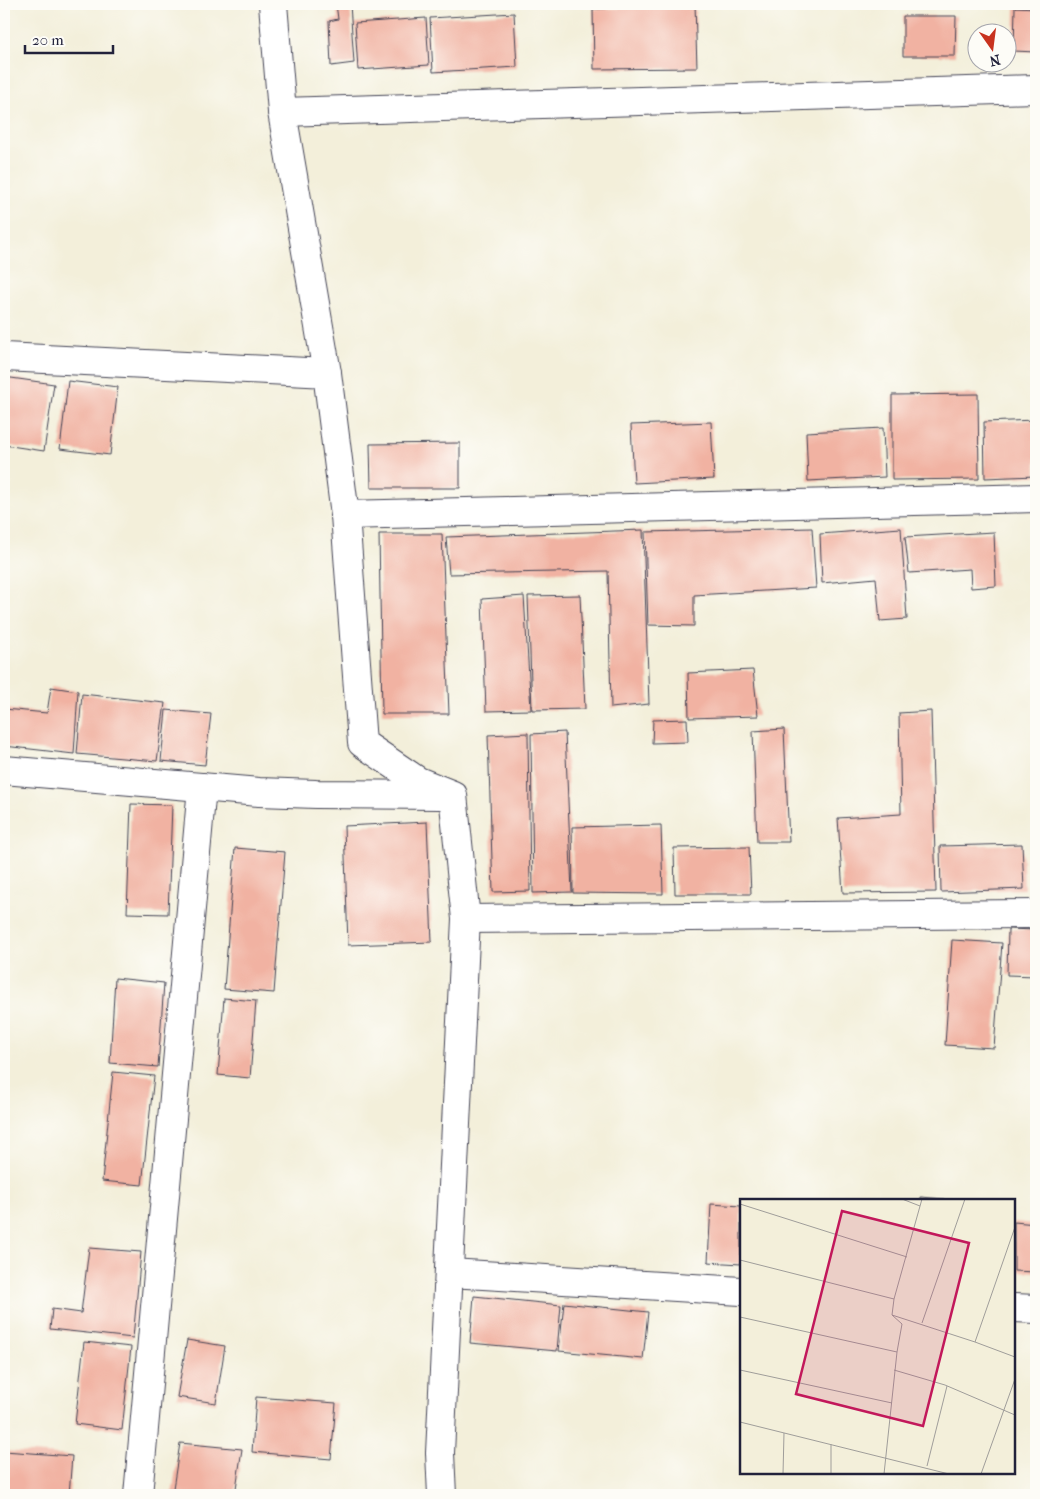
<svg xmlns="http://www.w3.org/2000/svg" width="1040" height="1499" font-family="'IM FELL French Canon',serif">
<rect width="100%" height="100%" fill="#fdfcf7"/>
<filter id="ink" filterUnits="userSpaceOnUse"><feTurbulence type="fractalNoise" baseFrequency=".02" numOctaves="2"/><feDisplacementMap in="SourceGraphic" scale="10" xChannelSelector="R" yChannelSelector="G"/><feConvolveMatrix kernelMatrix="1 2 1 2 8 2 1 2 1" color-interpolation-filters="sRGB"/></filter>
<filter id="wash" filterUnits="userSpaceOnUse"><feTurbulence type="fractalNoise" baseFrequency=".0096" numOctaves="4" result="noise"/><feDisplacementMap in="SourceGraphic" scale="20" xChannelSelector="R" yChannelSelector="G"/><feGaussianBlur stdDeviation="1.12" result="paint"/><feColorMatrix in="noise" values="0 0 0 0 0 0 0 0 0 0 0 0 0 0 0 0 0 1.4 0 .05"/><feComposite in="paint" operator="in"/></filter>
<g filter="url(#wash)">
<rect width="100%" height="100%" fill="#f3efda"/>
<g id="blocks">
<!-- building -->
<g fill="#f1b2a2">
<polygon points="336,4 350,4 354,63 331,66 329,21 338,19"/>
<polygon points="660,4 695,4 697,68 594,69 593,9 660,7"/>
<polygon points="1015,7 1036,8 1036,52 1014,51"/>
<polygon points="514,13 517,67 433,72 430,18"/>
<polygon points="903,16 956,16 955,56 903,56"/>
<polygon points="426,18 429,65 358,70 355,23"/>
<polygon points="4,377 54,384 44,451 4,445"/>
<polygon points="68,381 118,387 110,455 60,449"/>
<polygon points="978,394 979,479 892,480 892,395"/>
<polygon points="1036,420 1036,476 985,478 984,422"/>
<polygon points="711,422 714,479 634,483 631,425"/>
<polygon points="883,428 885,477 808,481 806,432"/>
<polygon points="460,443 460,488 371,488 370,444"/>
<polygon points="812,528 816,588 694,595 694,626 648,625 645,532"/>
<polygon points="901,528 907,619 880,621 876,578 822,583 820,534"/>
<polygon points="643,530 649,704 611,708 608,571 449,574 446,537"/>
<polygon points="994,532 996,586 971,588 970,569 909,573 905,537"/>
<polygon points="379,534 442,534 449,714 382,714"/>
<polygon points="580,595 585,709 532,710 528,596"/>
<polygon points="524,596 531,710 486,711 482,599"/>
<polygon points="753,670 758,716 689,718 688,673"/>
<polygon points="51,687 78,691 74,754 4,746 4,709 47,713"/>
<polygon points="82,694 165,703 157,761 77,754"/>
<polygon points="166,710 211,714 205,765 161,761"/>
<polygon points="931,711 936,892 843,893 838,818 901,814 899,713"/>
<polygon points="687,719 688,742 652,743 653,720"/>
<polygon points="784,729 789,842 757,842 753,731"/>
<polygon points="565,732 572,892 533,893 531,734"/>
<polygon points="528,733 530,891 493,892 488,735"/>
<polygon points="131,804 172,805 168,914 127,913"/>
<polygon points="427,822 432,942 348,945 344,826"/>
<polygon points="661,825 663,894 573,893 572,827"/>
<polygon points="1022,844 1024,889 941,892 940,846"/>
<polygon points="749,847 751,894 675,894 674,848"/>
<polygon points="235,848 285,852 274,993 224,989"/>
<polygon points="1008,929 1036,930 1036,976 1007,975"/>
<polygon points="952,940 1002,943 994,1048 945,1045"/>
<polygon points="115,978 164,983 158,1067 110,1063"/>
<polygon points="224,998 256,1001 250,1078 218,1075"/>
<polygon points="113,1072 154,1076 142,1185 102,1181"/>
<polygon points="921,1197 944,1199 944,1200 921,1200"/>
<polygon points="711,1204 741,1206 741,1264 708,1262"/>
<polygon points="1014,1222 1036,1224 1036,1272 1014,1271"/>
<polygon points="89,1248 141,1252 133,1338 50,1329 52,1309 81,1313"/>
<polygon points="474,1296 561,1305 557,1351 470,1343"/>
<polygon points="564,1303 648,1312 643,1359 559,1351"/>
<polygon points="187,1340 225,1346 216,1403 177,1397"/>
<polygon points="84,1342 131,1347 122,1430 75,1424"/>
<polygon points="256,1397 336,1403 331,1459 252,1452"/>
<polygon points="180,1443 242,1449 235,1495 172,1495"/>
<polygon points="4,1451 72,1456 69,1495 4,1495"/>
</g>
</g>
</g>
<g filter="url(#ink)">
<use href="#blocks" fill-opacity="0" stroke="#414153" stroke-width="1"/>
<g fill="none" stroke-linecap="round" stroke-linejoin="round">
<!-- minor casing -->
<g stroke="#414153" stroke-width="30">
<g id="minor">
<polyline points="273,4 282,112 327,373 345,515 1036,498"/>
<polyline points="282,112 1036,89"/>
<polyline points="4,357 327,373"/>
<polyline points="345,515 362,743 418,781 453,795 466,919 440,1453 442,1495"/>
<polyline points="4,770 259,792 316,794 441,795"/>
<polyline points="466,919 1036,914"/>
<polyline points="450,1273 741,1291"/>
<polyline points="1014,1308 1036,1309"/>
<polyline points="138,1495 202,787"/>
</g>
</g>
<!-- minor -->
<use href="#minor" stroke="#fff" stroke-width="28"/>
</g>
</g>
<!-- overview -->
<g transform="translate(740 1199)">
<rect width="275" height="275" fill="#f3efda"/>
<path fill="none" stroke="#9f9d9a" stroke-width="1" d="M162 0 180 7M0 5 167 58M0 61 154 100M152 116 235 143 275 28M0 118 157 153 144 275M182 124 225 0M235 143 275 158M157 153 162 125 152 116 154 100 182 0M0 171 152 204M154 171 205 186 275 216M0 223 209 275M91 245V275M187 267 207 187M43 275 44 234M241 275 275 180"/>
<path fill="#c2185b" fill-opacity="0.15" stroke="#c2185b" stroke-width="2.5" d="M102 12 229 44 183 227 56 195Z"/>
<rect width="275" height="275" fill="none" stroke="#22223b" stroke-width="2.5"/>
</g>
<!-- margin -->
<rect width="1040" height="1499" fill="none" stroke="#fdfcf7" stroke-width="20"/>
<!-- north arrow -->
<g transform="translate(992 48) rotate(166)"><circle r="24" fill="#fdfcf7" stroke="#a5a5ac"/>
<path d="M0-4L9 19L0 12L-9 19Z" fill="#c8321e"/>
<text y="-8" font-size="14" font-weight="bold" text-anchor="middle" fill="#22223b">N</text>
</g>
<!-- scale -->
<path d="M25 45v8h88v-8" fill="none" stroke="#22223b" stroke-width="2.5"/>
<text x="32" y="45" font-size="15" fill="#22223b" stroke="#fdfcf7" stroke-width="4" paint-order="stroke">20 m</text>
</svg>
